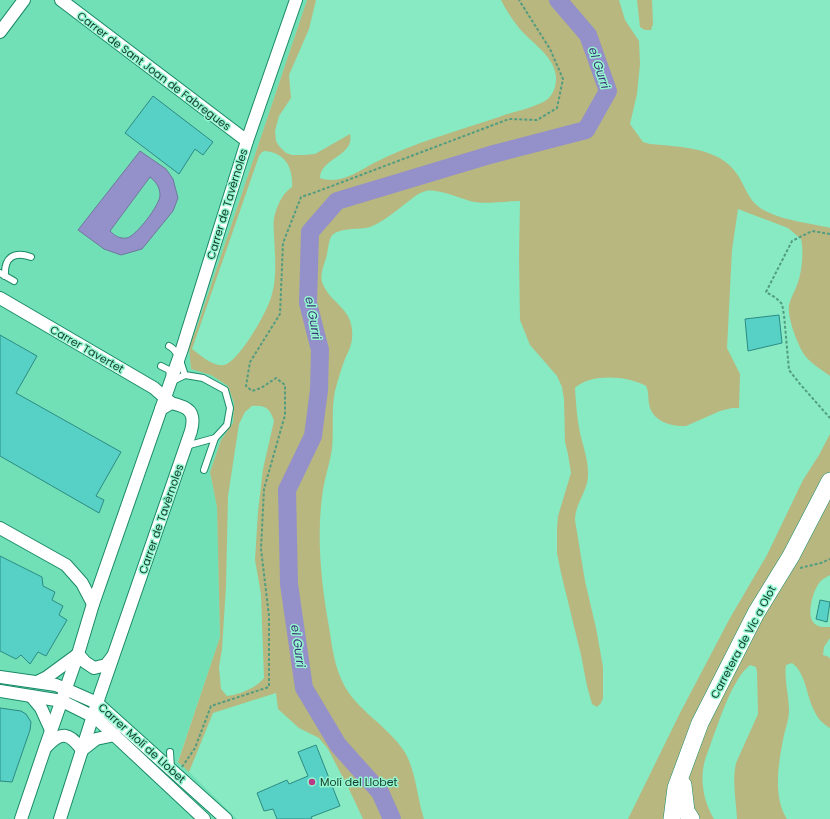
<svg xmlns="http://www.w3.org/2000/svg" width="830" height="819" font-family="Poppins,sans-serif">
<rect width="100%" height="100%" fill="#87eac3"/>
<!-- built -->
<polygon fill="#72e0b7" points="0,0 307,0 196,330 189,347 191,369 211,375 228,386 234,403 233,423 221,440 210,472 217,507 220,637 178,761 237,819 0,819"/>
<!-- green -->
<g fill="#b8b77f" fill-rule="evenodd">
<path d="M307 0H316L309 29 289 75 291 98 279 116 275 131 276 141 279 146 286 153 292 155H304L315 154 350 134C355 156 320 158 320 178 340 185 357 172 374 163 413 143 457 131 499 117 512 112 533 108 545 101 550 98 553 93 555 87 562 60 533 45 519 28 512 19 506 10 501 0H619L625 20 639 41 640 64 637 94 630 124 643 142 650 144C680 147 719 147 737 174 745 186 748 199 759 207 776 220 810 223 830 228V376C822 370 812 364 806 357 798 347 787 317 789 305 791 297 795 291 797 285 802 273 804 251 801 239L788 228 738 209 732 250 727 348 740 374 739 408H732L720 411 686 426C671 427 652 421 649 404 648 397 649 392 646 386 628 376 591 373 575 388 576 404 577 420 581 437 584 449 588 460 588 473 589 490 575 503 575 520L585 581 596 628 603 667V698L601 703 597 707 592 704 587 686 581 655 561 573 557 553V528L558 516 571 473 568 454 565 442 564 399 562 387 557 376 530 345 520 320 519 257 520 201C508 201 485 204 474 202 461 199 438 188 426 191 417 193 412 199 405 204 395 212 382 222 370 227 360 230 337 227 331 237 328 243 328 252 326 258 324 265 320 274 322 282 330 305 355 307 352 339 351 347 348 352 345 359 341 369 338 380 335 391 331 410 334 430 332 449 330 463 325 476 323 490 316 535 321 582 329 627 332 646 334 665 343 683 355 709 388 726 404 751 416 770 417 798 424 819H363L348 787 328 749 319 738 299 728 278 709 276 693 213 713 189 772 178 762 220 637 217 507 210 472 221 440 233 423 234 403 228 386 211 375 191 369 189 347 196 330ZM265 151C286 153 293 168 292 187 282 193 276 208 274 218 273 224 274 231 274 236 275 255 277 276 272 294 269 309 239 362 224 365 213 367 200 355 192 349L259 156 262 152ZM252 406C265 405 270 408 274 421L263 469 258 512 255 560 261 594 264 678C256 688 239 695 227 696L221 689 219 667 222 649 226 586 228 496 239 424 245 412Z"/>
<polygon points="637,0 652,0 653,24 651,30 645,30 640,27"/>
<path d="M830 434V575C827 577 822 579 820 582 813 590 805 617 815 624 819 628 825 627 830 627V638L824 647 823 655 829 657 830 659V728C804 714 811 676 792 663L786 665C784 680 789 695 789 711 789 719 786 727 784 735 779 760 772 796 787 819H737C736 800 732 781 736 763L758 714 757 672 756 667 750 665C732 679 719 722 711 743 708 752 704 760 703 770 701 787 705 804 714 819H628L680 713 730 618 767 555 803 480 819 455Z"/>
</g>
<!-- water -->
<path fill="#9490ca" stroke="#6e789c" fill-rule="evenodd" d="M140 151 166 169 173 179 178 198 173 211 142 249 121 255 104 249 78 230ZM150 177C156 182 160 187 160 195 160 205 136 236 127 238 120 239 115 236 110 231Z"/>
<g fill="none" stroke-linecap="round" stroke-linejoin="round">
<!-- river -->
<polyline stroke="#9490ca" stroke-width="18" points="392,819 380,792 338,745 304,688 289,584 287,490 313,436 319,390 320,350 308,303 310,232 337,201 490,155 586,130 608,91 588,35 558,0"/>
</g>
<!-- building -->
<g fill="#57d0c5" stroke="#2d8b83">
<polygon points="153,96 213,142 203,155 195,149 179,174 125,133"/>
<polygon points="779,315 782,343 748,351 745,319"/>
<polygon points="0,335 37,356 16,393 121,452 96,496 104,500 99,513 0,456"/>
<polygon points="0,556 42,577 43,586 55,592 52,600 63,606 59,615 67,620 46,656 38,652 30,664 21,655 16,659 0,651"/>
<polygon points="820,600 830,602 827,622 816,619"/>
<polygon points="0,708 21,711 26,714 31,722 30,730 12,782 0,781"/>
<polygon points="316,745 340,806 311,817 312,819 277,819 273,809 264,811 257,793 287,780 289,784 308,776 298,752"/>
</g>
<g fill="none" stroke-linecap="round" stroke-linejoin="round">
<!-- lane casing -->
<g stroke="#1a8a68" stroke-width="8">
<g id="lane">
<polyline points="0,273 14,281"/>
<path d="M5 276C4 257 14 251 31 257"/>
<path d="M169 346C179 351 181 365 185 375L203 378 225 390 230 408 227 425 215 438 186 446"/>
<polyline points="161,366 169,370 171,382 185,375"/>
<polyline points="204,470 215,438"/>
<polyline points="170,752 171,768"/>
</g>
</g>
<!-- street casing -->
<g stroke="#1a8a68" stroke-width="14">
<g id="street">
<polyline points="61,0 247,141"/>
<polyline points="0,32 24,0"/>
<polyline points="0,298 154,388 171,403"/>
<polyline points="161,409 182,349 247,141 296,0"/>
<polyline points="0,528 66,565 82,583 93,604"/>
<polyline points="78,654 85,662 94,668 106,665 113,656"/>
<polyline points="0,677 56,685 97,703 226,819"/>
<polyline points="37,682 47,677 77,655"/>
<polyline points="0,691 62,701 96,718 204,819"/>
<polyline points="31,696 41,708 51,730"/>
<path d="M46 747C61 731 69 732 82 750"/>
<polyline points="82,750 96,739 115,735"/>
<path d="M21 819 45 748 78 654 93 604 161 409 171 403C189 407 196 412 191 431L97 703 60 819"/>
</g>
</g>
<!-- secondary casing -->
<g stroke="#1a8a68" stroke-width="18">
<g id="secondary">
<polyline points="683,785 686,811 691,819"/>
<polyline points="672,819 676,788 700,723 756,613 791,556 830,481"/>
</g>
</g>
<!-- path -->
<g stroke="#539c80" stroke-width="2" stroke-dasharray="3 2" stroke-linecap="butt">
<polyline points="830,234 812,231 792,241 766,292 776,298 782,304 784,315 789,370 800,384 830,418"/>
<polyline points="800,568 821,563 830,559"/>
<polyline points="182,767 195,748 211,706 269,687 269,616 261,549 264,489 285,415 285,385 276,378 261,388 252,391 246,386 250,362 280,314 283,243 301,197 316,192 509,119 537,120 557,108 563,79 550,49 519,0"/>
</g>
<!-- lane -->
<use href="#lane" stroke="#fff" stroke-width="6"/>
<!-- street -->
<use href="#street" stroke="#fff" stroke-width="12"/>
<!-- secondary -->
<use href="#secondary" stroke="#fff" stroke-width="17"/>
</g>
<!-- markers -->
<circle fill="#b93b88" stroke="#94f7d0" stroke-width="1.5" cx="312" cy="782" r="4"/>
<g text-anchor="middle" stroke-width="3" stroke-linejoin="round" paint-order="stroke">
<!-- street labels -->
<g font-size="11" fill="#164031" stroke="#94f7d0">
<text transform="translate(154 71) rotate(37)" y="4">Carrer de Sant Joan de Fabregues</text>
<text transform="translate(227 204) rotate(-73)" y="4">Carrer de Tavèrnoles</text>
<text transform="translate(87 349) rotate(30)" y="4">Carrer Tavertet</text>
<text transform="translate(161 519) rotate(-71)" y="4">Carrer de Tavèrnoles</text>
<text transform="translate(743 642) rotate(-62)" y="4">Carretera de Vic a Olot</text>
<text transform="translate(142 743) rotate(42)" y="4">Carrer Molí de Llobet</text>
</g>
<!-- poi labels -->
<g font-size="11" fill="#164031" stroke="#94f7d0" text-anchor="start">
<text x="320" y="786">Molí del Llobet</text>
</g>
<!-- water labels -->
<g font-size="12" font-style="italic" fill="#3e3278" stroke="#94f7d0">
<text transform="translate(599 68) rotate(72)" y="4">el Gurri</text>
<text transform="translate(313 318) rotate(80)" y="4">el Gurri</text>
<text transform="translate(298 646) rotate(82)" y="4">el Gurri</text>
</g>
</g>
</svg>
